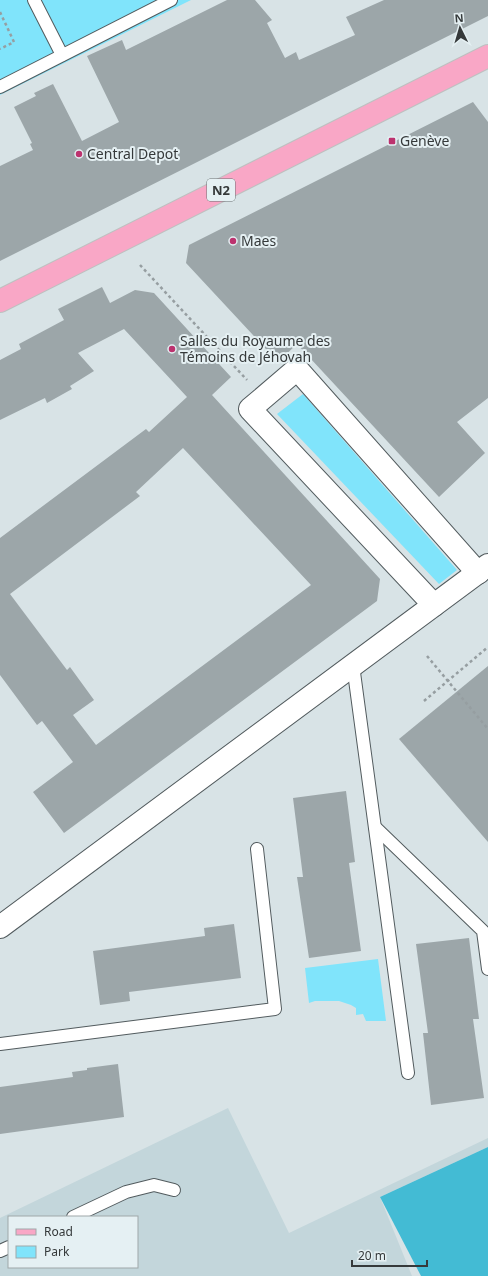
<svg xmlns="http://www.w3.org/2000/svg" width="488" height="1276" font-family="'Noto Sans',sans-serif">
<rect width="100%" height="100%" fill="#d8e3e6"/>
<!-- built -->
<path fill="#c3d6db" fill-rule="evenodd" d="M228 1108 289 1233 488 1138V1147L380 1197 412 1276H0V1218ZM9 1217H137V1267H9Z"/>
<!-- green -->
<g fill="#80e4fb">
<polygon points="0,0 191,0 0,95"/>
<polygon points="303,394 457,570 439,584 277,414"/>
<polygon points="378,959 386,1021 366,1021 363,1014 356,1015 356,1008 351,1005 339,1001 315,1001 309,1003 305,968"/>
</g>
<!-- forest -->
<polygon fill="#43bbd4" points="488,1147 488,1276 421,1276 380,1197"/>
<!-- building -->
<g fill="#9ca6a9" fill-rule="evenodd">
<polygon points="227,0 255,0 272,20 267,23 285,58 296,52 299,60 355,35 346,17 384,0 488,0 488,16 0,261 0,166 33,150 30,144 32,143 14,107 36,96 34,93 53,84 82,141 119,122 87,56 122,40 126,50"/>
<polygon points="473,102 488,122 488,398 457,422 485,453 439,497 297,344 278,362 186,263 189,245"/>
<path d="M102 287 110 303 135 290 154 293 231 377 212 395 380 579 377 601 64 833 33 792 73 762 42 721 37 725 0 675V538L146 429 149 432 187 397 124 329 78 353 94 371 70 386 72 389 47 403 45 398 0 420V360L21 349 19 344 64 320 58 309ZM183 448 311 585 96 745 73 715 94 700 70 667 67 670 10 594 140 496 136 492Z"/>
<polygon points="488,666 488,842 399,739"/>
<polygon points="346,791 355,862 349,863 361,951 309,958 297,877 303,877 293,798"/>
<polygon points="234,924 241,978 129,992 130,1001 100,1005 93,951 205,936 204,928"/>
<polygon points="469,938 479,1019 473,1019 484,1098 431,1105 423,1033 428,1033 416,944"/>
<polygon points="118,1064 124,1117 0,1134 0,1087 73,1077 72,1072 87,1070 87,1068"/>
</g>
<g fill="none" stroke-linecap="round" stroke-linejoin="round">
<!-- lane casing -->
<g stroke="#525b5e" stroke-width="14">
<g id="lane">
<polyline points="34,0 62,55"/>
<polyline points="0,87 171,0"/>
<polyline points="353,665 408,1073"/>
<polyline points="375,827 483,931 488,969"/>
<polyline points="0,1044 275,1009 257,849"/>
<polyline points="73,1217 126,1192 154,1185 174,1190"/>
<polyline points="0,1251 9,1247"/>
</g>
</g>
<!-- street casing -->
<g stroke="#525b5e" stroke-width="24">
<g id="street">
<polyline points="434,605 250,409 297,369 478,573"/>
<polyline points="0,927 488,565"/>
</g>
</g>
<!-- primary casing -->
<g stroke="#bec0c0" stroke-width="24">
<polyline id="primary" points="0,301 488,56"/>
</g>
<!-- path -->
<g stroke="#969ea1" stroke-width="2.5" stroke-dasharray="3 3" stroke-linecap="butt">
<polyline points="0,12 14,42 0,49"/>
<polyline points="140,265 247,380"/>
<polyline points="427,656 488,729"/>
<polyline points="424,701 488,647"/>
</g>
<!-- lane -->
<use href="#lane" stroke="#fff" stroke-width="12"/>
<!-- street -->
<use href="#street" stroke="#fff" stroke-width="22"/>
<!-- primary -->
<use href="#primary" stroke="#f9a7c6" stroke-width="22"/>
</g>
<!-- markers -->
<g fill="#bc326e" stroke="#e5f0f3" stroke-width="1.5">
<rect x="388" y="137" width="8" height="8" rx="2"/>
<circle cx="79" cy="154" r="4"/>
<circle cx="233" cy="241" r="4"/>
<circle cx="172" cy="349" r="4"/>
</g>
<g text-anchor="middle" stroke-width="4" stroke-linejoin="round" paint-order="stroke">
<!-- shield labels -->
<rect fill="#e5f0f3" stroke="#6a7072" stroke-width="1" x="207" y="179" width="28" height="22" rx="3"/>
<g font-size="13" font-weight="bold" fill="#35393a">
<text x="221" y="195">N2</text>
</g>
<!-- poi labels -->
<g font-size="14" fill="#35393a" stroke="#e5f0f3" text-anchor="start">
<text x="400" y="146">Genève</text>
<text x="87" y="159">Central Depot</text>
<text x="241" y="246">Maes</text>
<text x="180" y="346">Salles du Royaume des<tspan x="180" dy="16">Témoins de Jéhovah</tspan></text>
</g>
</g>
<!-- legend -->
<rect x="8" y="1216" width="130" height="52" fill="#e5f0f3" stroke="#9fa7a9"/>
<rect x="16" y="1229" width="20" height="6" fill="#f9a7c6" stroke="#9fa7a9"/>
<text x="44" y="1236" font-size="12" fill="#35393a">Road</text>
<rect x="16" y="1246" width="20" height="12" fill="#80e4fb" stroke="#9fa7a9"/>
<text x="44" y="1256" font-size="12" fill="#35393a">Park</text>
<!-- north arrow -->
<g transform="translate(460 28) rotate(355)" stroke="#e5f0f3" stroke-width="3" paint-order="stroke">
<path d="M0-3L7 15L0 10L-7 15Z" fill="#35393a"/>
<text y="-6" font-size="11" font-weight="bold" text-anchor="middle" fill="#35393a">N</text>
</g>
<!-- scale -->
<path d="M352 1260v6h75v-6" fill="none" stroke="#35393a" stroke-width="2"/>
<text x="358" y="1260" font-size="12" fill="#35393a" stroke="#e5f0f3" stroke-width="3" paint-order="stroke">20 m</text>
</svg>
